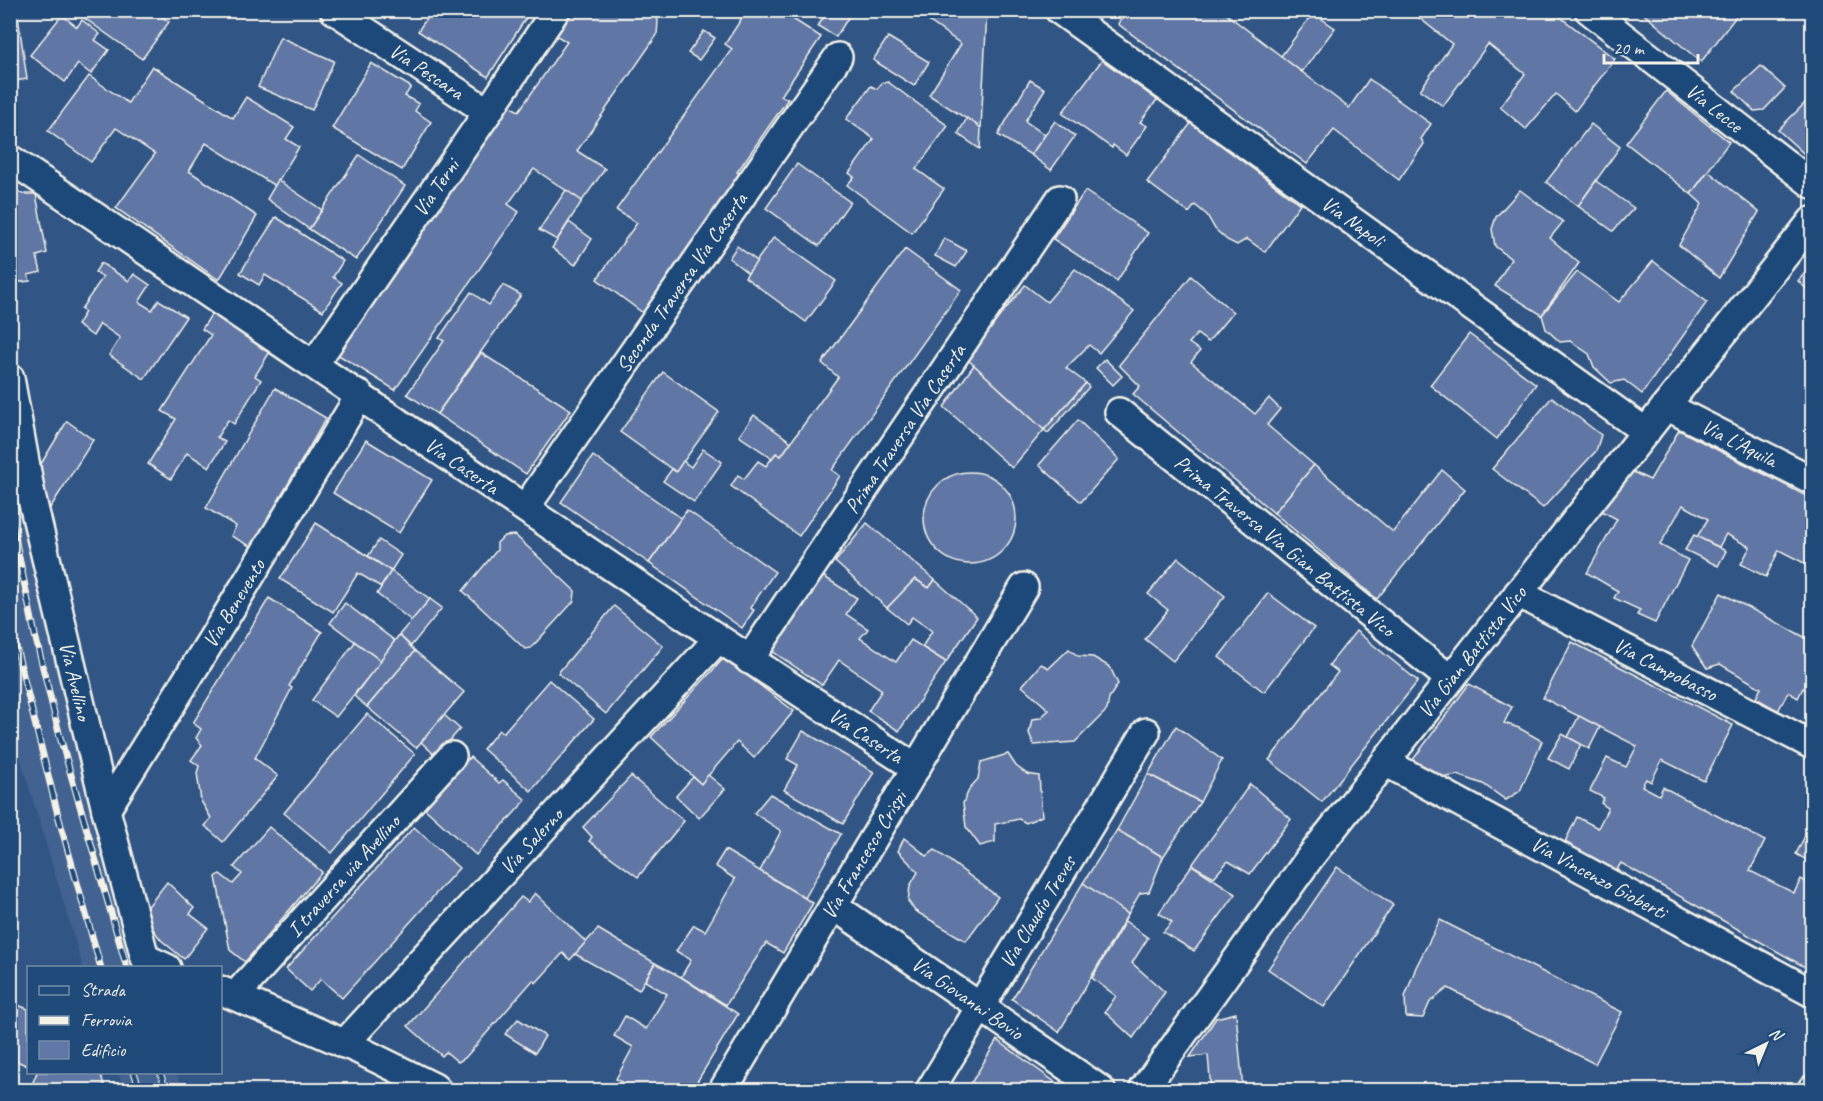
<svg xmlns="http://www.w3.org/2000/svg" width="1823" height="1101" font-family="Caveat,sans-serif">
<rect width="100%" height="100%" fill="#315686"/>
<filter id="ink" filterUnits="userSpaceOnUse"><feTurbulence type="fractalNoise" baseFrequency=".0167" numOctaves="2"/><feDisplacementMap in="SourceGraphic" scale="12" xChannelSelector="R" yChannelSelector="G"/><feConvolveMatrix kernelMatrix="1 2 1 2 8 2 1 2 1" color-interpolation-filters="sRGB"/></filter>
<g filter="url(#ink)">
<!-- built -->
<g fill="#436391">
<polygon points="10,425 139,967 83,967 15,740 10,719"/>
<polygon points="118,1073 177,1073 183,1090 124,1090"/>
</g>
<!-- building -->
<g fill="#6177a5" stroke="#f4f1e8" stroke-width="1.5">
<polygon points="10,10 17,10 27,79 10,82"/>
<polygon points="73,10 153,10 169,22 142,59"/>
<polygon points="432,10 472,10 474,12 475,10 531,10 488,77 418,31"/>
<polygon points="570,10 654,10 652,14 658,20 657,35 577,151 605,169 582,201 534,169 508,204 519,212 395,390 337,354 507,105 519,111 567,42 554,34"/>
<polygon points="747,10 779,10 821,37 781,96 788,99 737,172 741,175 643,313 597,279 637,223 616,210 732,49 725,44"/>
<polygon points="828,10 853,10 836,37 818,26"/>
<polygon points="913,10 987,10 981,128 929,95 961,44"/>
<polygon points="1126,10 1221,10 1349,108 1369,79 1431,124 1421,139 1424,144 1399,180 1334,130 1307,164 1118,24"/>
<polygon points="1409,10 1551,10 1615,59 1575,111 1556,94 1526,129 1500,107 1525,74 1488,44 1443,106 1420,90 1452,44"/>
<polygon points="1639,10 1741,10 1701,62"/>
<polygon points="1313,13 1335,28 1302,72 1281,56"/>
<polygon points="62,15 77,27 82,20 100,34 95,40 109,50 91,74 78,64 65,82 30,55"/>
<polygon points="704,31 715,38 699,60 688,53"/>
<polygon points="280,37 334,61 312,110 258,87"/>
<polygon points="888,37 929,62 914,86 873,60"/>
<polygon points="1102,60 1157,100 1140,122 1147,126 1126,155 1113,145 1112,148 1062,113"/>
<polygon points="371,63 411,87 405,96 419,104 415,111 431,122 402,170 332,128"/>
<polygon points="152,66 233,118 246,97 294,127 286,139 299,147 275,186 206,143 189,171 257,216 219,280 116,208 155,154 116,128 91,162 48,131 89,76 128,103"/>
<polygon points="1761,66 1785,88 1764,110 1754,111 1734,91"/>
<polygon points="1030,80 1045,89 1025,121 1045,135 1031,155 998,135"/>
<polygon points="888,82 948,126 916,169 944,189 912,233 847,185 854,177 849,173 874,139 846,119 871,86 877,89 882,83"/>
<polygon points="1666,91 1729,142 1691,194 1626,143"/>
<polygon points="1812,96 1812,161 1778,130"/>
<polygon points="967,118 981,128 980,149 958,134"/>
<polygon points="1055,121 1075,136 1051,170 1031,155"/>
<polygon points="1191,123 1300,204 1265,252 1247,239 1237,245 1227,240 1215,229 1207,215 1195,205 1189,213 1147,182"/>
<polygon points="1591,124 1620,147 1578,206 1546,182"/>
<polygon points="359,155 405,186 356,260 309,229"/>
<polygon points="797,164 850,202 819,246 766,208"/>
<polygon points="1708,171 1759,212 1719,278 1679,245 1702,204 1691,194"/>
<polygon points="278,180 322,210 309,229 267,199"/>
<polygon points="1596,181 1634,208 1613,231 1578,206"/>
<polygon points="10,186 22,194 36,194 47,253 37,256 41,272 28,275 30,281 10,283"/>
<polygon points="566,190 582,201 557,240 539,230"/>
<polygon points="1520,190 1563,222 1550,238 1579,263 1542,315 1495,286 1511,259 1495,246 1492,229 1496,217"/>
<polygon points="1085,191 1148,233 1117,281 1053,239"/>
<polygon points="276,217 343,261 333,277 342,283 323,311 265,275 259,285 240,273"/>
<polygon points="569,222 592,239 575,265 552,248"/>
<polygon points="774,237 836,281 806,322 745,277"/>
<polygon points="944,238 967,251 956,267 935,256"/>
<polygon points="737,246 757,261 748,273 729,258"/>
<polygon points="905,249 961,290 832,470 840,476 799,536 731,486 738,475 744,479 758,461 766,466 776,453 781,456 791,442 838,377 822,363"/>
<polygon points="1653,261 1707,302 1642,394 1624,380 1611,383 1594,367 1589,354 1570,341 1560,342 1546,329 1542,315 1577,272 1619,302"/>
<polygon points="101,263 129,281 134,274 150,285 139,302 152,310 159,300 186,317 144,379 109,355 120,338 100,324 93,336 77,325 85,312 81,309 103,277 95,272"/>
<polygon points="1812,265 1812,294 1798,281"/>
<polygon points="1075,269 1134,311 1099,353 1089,345 1066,368 1086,383 1044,430 966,358 1025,285 1047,302"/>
<polygon points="1191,276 1233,312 1208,342 1197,334 1189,343 1200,351 1191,362 1255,414 1269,398 1280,409 1267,425 1314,465 1274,513 1133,394 1140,386 1119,365"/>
<polygon points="503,285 521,295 437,414 407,394 444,341 439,338 471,292 489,305"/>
<polygon points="212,313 271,350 255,376 261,380 234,424 228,420 217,437 225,442 209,467 187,453 171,479 148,464 176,419 162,411 211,335 202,329"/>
<polygon points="1469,334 1536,384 1497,439 1430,385"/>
<polygon points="481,353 571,410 526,474 437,414"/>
<polygon points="1105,359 1122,376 1113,385 1096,368"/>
<polygon points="974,365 1044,430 1012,468 944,407"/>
<polygon points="663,372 719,412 676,472 620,432"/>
<polygon points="1086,383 1089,387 1048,433 1044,430"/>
<polygon points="275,388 326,418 252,547 231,536 236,526 206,508"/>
<polygon points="1552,397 1601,435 1596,451 1543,508 1492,469"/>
<polygon points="754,415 791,442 781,456 776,453 772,458 739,436"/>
<polygon points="1078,420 1119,459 1081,502 1039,465"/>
<polygon points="67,421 93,440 45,516 36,472"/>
<polygon points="1679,430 1812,499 1812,567 1779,550 1766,577 1741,564 1750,547 1726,534 1719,547 1697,537 1708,519 1683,505 1660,545 1688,560 1655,623 1637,615 1640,610 1614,598 1618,591 1587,573 1617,519 1596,508 1633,472 1650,480"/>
<polygon points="366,440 432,480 399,533 333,493"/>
<polygon points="703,449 722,462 694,502 663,481 672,469 676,472 683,461 691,467"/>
<polygon points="593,456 681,518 649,563 561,502"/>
<polygon points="1314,465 1393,532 1442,470 1465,489 1377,599 1274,513"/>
<circle cx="970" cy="518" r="46"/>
<polygon points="687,510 775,572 750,608 754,610 742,628 649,563"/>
<polygon points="316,523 391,571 381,587 358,573 333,612 280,579"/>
<polygon points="867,523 935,580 929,588 915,579 887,608 835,562"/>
<polygon points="515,535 575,591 574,601 531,648 525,649 463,591 497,550 497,543 504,536"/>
<polygon points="1694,535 1726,551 1718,566 1685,550"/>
<polygon points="379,540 401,555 391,571 368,556"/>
<polygon points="1178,558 1225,596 1173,661 1145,639 1168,610 1148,594"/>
<polygon points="391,571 430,599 412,621 377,594"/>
<polygon points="823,576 857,598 846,614 868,629 860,638 896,662 911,640 946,662 899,731 868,711 882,690 839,660 822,685 772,651"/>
<polygon points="915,579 929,588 935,580 977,617 946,662 922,647 932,631 912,617 907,624 887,608"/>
<polygon points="1268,593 1314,628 1264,692 1219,657"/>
<polygon points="1721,593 1812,641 1812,693 1803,688 1798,698 1788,692 1778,711 1756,698 1761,688 1720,664 1707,668 1692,646"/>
<polygon points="269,598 322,632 289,686 292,688 255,758 278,776 223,842 205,826 211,818 201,801 197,773 199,766 191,760 202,745 196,738 201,729 193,723"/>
<polygon points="430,599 442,608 411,646 399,635"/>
<polygon points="345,603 395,641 381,661 330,623"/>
<polygon points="614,606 663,646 606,714 558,673"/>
<polygon points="1356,631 1418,681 1322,802 1269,760 1338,672 1329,665"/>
<polygon points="399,635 415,651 367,707 354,696"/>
<polygon points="355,642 381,661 336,717 312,700"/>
<polygon points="1572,642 1733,725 1704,781 1662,760 1651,782 1646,779 1642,786 1659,795 1663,787 1765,841 1750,871 1794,893 1801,879 1812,885 1812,971 1621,863 1616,871 1564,844 1577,817 1598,828 1608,808 1601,803 1604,798 1590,791 1607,758 1626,767 1637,746 1543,698"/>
<polygon points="1069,649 1078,656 1093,657 1110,667 1118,684 1109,698 1107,710 1075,742 1034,745 1029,733 1032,719 1040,718 1049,710 1022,686 1041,664 1049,668"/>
<polygon points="415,651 464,692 416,748 367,707"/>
<polygon points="724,658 794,711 754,758 737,742 701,784 651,737"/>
<polygon points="549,680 594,719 531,791 483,749 499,730 503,733"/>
<polygon points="1469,684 1512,707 1504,723 1519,728 1542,741 1520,791 1506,800 1483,784 1458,775 1442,778 1412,761"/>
<polygon points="367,714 415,754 332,853 284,813"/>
<polygon points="444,715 460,729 436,756 421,742"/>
<polygon points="1579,716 1600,727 1589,749 1568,737"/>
<polygon points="1176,726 1222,760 1200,802 1148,774"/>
<polygon points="803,731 874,772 843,824 784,790 798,765 787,759"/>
<polygon points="1562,734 1581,744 1569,769 1548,758"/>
<polygon points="1008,754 1016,766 1027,774 1039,776 1042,816 1026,823 1019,819 995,824 995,842 980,846 966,827 963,803 970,788 978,779 981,762"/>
<polygon points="470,757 499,783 503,780 526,800 476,855 424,808"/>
<polygon points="1148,774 1200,802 1163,857 1117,830"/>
<polygon points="708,775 725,789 699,818 676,796 693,777 701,784"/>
<polygon points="631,776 684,821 638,877 589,841 592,837 583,827"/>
<polygon points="1250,784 1291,819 1250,874 1228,861 1214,877 1192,865"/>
<polygon points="770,794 841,834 805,898 760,871 781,831 754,813"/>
<polygon points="1812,822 1812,863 1796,854"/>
<polygon points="269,827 322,872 245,962 230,950 216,877 220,874 233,884 242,874 234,867"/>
<polygon points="414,827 459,868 342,998 321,979 310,991 286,969"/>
<polygon points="1117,830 1163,857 1149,892 1140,893 1128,914 1083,883"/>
<polygon points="904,838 927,856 935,850 998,897 966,941 915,911 908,901 910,886 918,872 898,851"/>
<polygon points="725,850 813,903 783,953 766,943 726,1005 681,977 691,960 676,951 694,925 705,931 735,879 715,866"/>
<polygon points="1192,865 1236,894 1194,951 1163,932 1172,922 1159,913"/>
<polygon points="1337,867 1393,905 1324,1007 1268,969"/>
<polygon points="167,882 194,908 190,914 208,928 184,959 161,940 142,914"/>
<polygon points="1083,883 1128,914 1059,1032 1012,999"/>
<polygon points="535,893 586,942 570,960 563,953 536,983 533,980 465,1058 458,1062 446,1052 442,1056 408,1026 521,897 528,902"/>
<polygon points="1440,920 1622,1012 1595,1064 1448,988 1430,1002 1423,1018 1406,1017 1405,997 1416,967"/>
<polygon points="1125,921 1148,938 1132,963 1165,992 1133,1038 1105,1012 1116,996 1092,978"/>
<polygon points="598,929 655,963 639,990 575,954"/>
<polygon points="655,963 681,977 738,1014 692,1090 634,1090 616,1079 633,1047 614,1036 625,1016 646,1029 667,994 645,981"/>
<polygon points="13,1003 28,1009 28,1066 10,1058 10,1008"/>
<polygon points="1236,1013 1243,1090 1211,1090 1208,1055 1190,1057 1216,1018"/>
<polygon points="518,1019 545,1036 535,1053 505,1034"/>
<polygon points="997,1040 1066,1090 967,1090"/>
<polygon points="37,1072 100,1072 104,1085 102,1090 30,1090"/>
</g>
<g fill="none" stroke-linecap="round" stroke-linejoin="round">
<!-- minor casing -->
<g stroke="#f4f1e8" stroke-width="32">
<g id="minor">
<path id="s1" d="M334 10 488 112"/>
<path id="s2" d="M1059 10 1646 432"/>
<path id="s3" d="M1589 10 1812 184"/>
<path id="s4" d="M10 159C312 362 611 571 916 768"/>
<path id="s5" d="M315 363 488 112 556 10"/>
<path id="s6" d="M10 378 31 495 106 810 145 958 167 968"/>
<path id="s7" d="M1666 406 1812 480"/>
<path id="s8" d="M1119 412 1450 679"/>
<path id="s9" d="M526 507 838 57"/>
<path id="s10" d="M1518 593 1812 745"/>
<path id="s11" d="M749 660 1060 199"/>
<path id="s12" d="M1385 762 1812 993"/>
<path id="s13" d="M106 810 230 610 360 395"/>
<path id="s14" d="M834 906 1101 1090"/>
<polyline points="220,990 355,1048 434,1087 437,1090"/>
<path id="s15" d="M235 996 452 756"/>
<path id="s16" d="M344 1044 718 639"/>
<path id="s17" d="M723 1090 1024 587"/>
<path id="s18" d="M930 1090 1146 732"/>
<path id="s19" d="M1143 1090 1311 856 1812 221"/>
<polyline points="1812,1090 1812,1089"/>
</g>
</g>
<!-- minor -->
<use href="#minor" stroke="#1f4a7a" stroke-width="27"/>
<!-- rail casing -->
<g stroke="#f4f1e8" stroke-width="7">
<g id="rail">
<polyline points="10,513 35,635 60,737 127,968"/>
<polyline points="10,623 58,815 101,968"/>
<polyline points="134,1072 140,1090"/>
<polyline points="160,1072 166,1090"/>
</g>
</g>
<!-- rail -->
<use href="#rail" stroke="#1f4a7a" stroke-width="4.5" stroke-dasharray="14" stroke-linecap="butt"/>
</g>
</g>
<g text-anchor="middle" stroke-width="5" stroke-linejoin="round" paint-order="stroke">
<!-- street labels -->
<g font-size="21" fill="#f4f1e8" stroke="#1f4a7a">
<text dy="7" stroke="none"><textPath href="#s1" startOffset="111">Via Pescara</textPath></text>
<text dy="7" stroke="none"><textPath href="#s3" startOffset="159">Via Lecce</textPath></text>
<text dy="7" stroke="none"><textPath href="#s5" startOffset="213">Via Terni</textPath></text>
<text dy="7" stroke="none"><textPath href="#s2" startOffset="362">Via Napoli</textPath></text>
<text dy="7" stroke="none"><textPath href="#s9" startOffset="273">Seconda Traversa Via Caserta</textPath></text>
<text dy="7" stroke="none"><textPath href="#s11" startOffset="279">Prima Traversa Via Caserta</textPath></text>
<text dy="7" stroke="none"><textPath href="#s7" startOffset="82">Via L'Aquila</textPath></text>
<text dy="7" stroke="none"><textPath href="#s4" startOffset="546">Via Caserta</textPath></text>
<text dy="7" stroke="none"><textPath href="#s8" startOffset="213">Prima Traversa Via Gian Battista Vico</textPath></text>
<text dy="7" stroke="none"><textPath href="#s13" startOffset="243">Via Benevento</textPath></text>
<text dy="7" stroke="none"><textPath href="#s19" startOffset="548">Via Gian Battista Vico</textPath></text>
<text dy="7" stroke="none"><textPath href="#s10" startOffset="166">Via Campobasso</textPath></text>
<text dy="7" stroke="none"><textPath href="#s6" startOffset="310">Via Avellino</textPath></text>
<text dy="7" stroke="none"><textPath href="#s4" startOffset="1032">Via Caserta</textPath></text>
<text dy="7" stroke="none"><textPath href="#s16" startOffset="276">Via Salerno</textPath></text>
<text dy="7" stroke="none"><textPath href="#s17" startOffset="274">Via Francesco Crispi</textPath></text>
<text dy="7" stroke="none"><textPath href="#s15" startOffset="162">I traversa via Avellino</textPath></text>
<text dy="7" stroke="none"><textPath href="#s12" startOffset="243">Via Vincenzo Gioberti</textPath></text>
<text dy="7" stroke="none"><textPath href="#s18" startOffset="208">Via Claudio Treves</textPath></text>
<text dy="7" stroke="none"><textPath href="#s14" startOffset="162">Via Giovanni Bovio</textPath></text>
</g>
</g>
<!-- margin -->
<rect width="1823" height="1101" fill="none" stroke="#1f4a7a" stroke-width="36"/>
<rect x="18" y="18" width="1787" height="1065" fill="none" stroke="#f4f1e8" stroke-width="2" filter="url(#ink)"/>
<!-- legend -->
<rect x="27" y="966" width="195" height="108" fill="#1f4a7a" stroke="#748da6" stroke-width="1.5"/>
<rect x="39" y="986" width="30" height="9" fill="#1f4a7a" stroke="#748da6" stroke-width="1.5"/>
<text x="81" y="996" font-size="18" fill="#f4f1e8">Strada</text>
<rect x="39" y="1016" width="30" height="9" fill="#f4f1e8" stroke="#748da6" stroke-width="1.5"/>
<text x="81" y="1026" font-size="18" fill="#f4f1e8">Ferrovia</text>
<rect x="39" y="1041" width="30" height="18" fill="#6177a5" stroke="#748da6" stroke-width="1.5"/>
<text x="81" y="1056" font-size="18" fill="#f4f1e8">Edificio</text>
<!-- north arrow -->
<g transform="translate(1766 1044) rotate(43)" stroke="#1f4a7a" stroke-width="4.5" paint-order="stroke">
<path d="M0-4.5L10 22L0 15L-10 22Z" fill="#f4f1e8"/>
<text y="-9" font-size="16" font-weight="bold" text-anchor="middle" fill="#f4f1e8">N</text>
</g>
<!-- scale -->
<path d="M1604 54v9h94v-9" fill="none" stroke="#f4f1e8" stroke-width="3"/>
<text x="1613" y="54" font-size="18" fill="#f4f1e8" stroke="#1f4a7a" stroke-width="4.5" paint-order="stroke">20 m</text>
</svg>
